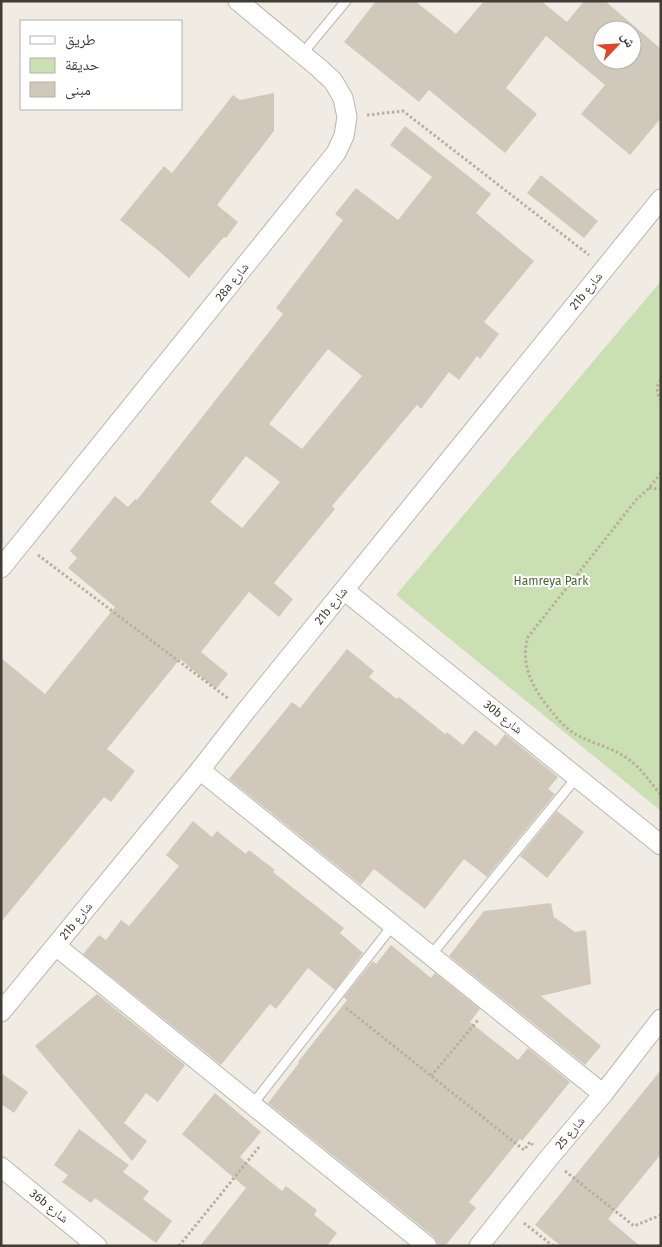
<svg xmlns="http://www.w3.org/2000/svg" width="662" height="1247" font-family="'Fira Sans','Noto Naskh Arabic',sans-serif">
<rect width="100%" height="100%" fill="#f0ece4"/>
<!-- green -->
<polygon fill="#cbe0b2" points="661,281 661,811 396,595"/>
<!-- building -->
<g fill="#d0c8bb" fill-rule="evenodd">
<path d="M376 1H415L456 34 484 1H541L567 22 584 1H605L661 49V118L630 155 581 114 605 85 546 36 506 88 537 114 505 153 429 90 419 102 344 42ZM602 30H632V60H602Z"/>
<polygon points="274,93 274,131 217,205 238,222 226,238 224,237 189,278 159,251 120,220 164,166 172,173 233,95 240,100"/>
<path d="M405 126 491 194 476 213 534 261 484 322 499 334 480 359 477 356 459 380 449 372 421 409 417 405 332 506 335 509 274 583 293 599 279 617 249 592 201 652 228 674 216 689 180 659 107 749 135 771 111 802 104 797 1 922V658L45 694 115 607 68 568 77 558 70 551 115 496 128 507 135 499 137 500 283 314 276 308 343 220 335 214 356 188 398 220 432 177 390 145ZM328 349 362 376 302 449 269 424ZM246 456 280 482 242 528 210 502Z"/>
<polygon points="541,175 598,221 584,238 527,193"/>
<polygon points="347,649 374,671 369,677 397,699 399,697 445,734 447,732 463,745 475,730 496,746 505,734 558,777 548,789 555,794 487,877 464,859 425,909 374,869 361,885 229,779 292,702 300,708"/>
<polygon points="557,811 584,832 547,878 520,856"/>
<polygon points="193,821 212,837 217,831 246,854 249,850 275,870 273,872 344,928 340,933 363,953 335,990 308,968 276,1009 270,1004 221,1065 83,954 99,935 106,940 121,920 129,926 179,866 166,855"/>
<polygon points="551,903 554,917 575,932 586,930 591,984 541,996 601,1046 585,1065 449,956 484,911"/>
<polygon points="391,945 431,978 435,973 480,1009 470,1022 518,1060 528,1048 570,1082 522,1141 520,1139 469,1202 476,1208 445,1246 438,1246 437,1242 434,1237 268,1103 299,1063 298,1062 347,1000 344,997 373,961 376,964"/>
<polygon points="97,994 185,1065 158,1102 146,1093 124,1123 147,1141 132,1161 35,1046"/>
<polygon points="661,1070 661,1154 608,1219 640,1246 561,1246 535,1225"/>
<polygon points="1,1073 28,1092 14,1113 1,1104"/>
<polygon points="215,1093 261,1132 240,1157 282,1191 286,1186 317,1210 314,1215 337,1233 327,1246 200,1246 246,1188 182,1134"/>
<polygon points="79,1129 129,1165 123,1172 149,1191 143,1199 172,1221 156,1243 95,1198 91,1203 62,1182 68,1175 54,1165"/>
</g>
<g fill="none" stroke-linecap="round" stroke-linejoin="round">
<!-- service casing -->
<g stroke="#bdb7ab" stroke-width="11">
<g id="service">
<polyline points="302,54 346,1"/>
<polyline points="431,955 577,777"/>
<polyline points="252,1105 393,925"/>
</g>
</g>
<!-- minor casing -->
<g stroke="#bdb7ab" stroke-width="21">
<g id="minor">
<polyline points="1,568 336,153 344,136 347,117 343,98 333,81 319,68 238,1"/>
<polyline points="344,590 661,845"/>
<polyline points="200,770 603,1094"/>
<polyline points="56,946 427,1246"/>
<polyline points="1,1012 200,770 245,712 661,199"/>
<polyline points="1,1167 97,1246"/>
<polyline points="479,1246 548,1159 603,1094 661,1019"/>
</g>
</g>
<!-- path -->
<g stroke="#baaf9b" stroke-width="3" stroke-dasharray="2.5 2.5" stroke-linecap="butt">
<polyline points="367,115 403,111 589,255"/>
<path d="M661 380C656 386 656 393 661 400"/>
<path d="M661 473 649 488 636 500 528 637C519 666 535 692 553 713 559 721 567 729 575 734 593 744 615 748 631 761 642 770 651 783 661 795"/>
<polyline points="649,488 661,489"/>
<polyline points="38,555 229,699"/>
<polyline points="346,1008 524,1150 530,1142 533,1145"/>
<polyline points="431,1076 478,1020"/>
<polyline points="565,1171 634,1226 661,1215"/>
<polyline points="524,1223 553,1246"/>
<polyline points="179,1246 259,1147"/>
</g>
<!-- service -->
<use href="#service" stroke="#fff" stroke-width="9"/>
<!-- minor -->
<use href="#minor" stroke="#fff" stroke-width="19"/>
</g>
<g text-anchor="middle" stroke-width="4" stroke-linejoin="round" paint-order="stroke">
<!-- street labels -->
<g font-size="12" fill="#413c35" stroke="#fff">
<text transform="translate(232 282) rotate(-51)" y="4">28a شارع</text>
<text transform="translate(586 291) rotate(-51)" y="4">21b شارع</text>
<text transform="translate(331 606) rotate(-51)" y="4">21b شارع</text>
<text transform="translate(503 717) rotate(39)" y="4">30b شارع</text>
<text transform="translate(76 921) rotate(-51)" y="4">21b شارع</text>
<text transform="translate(570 1133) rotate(-50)" y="4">شارع 25</text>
<text transform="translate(49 1206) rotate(39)" y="4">36b شارع</text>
</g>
<!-- park labels -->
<g font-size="12" fill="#476b30" stroke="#fff">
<text x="551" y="585">Hamreya Park</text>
</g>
</g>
<!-- border -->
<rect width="662" height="1247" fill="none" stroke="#413c35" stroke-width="5"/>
<!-- legend -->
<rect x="20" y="20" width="162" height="90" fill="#ffffff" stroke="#b3b1ae"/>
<rect x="30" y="36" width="25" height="8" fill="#ffffff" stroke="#b3b1ae"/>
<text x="65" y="45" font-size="15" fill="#413c35">طريق</text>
<rect x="30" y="58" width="25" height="15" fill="#cbe0b2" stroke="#b3b1ae"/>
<text x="65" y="70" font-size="15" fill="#413c35">حديقة</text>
<rect x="30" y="82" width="25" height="15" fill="#d0c8bb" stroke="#b3b1ae"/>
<text x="65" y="95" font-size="15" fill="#413c35">مبنى</text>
<!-- north arrow -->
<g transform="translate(617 45) rotate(65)"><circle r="24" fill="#ffffff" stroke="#b3b1ae"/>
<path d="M0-4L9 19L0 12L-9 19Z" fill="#e0462c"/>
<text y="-8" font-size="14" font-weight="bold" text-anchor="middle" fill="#413c35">ش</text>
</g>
</svg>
